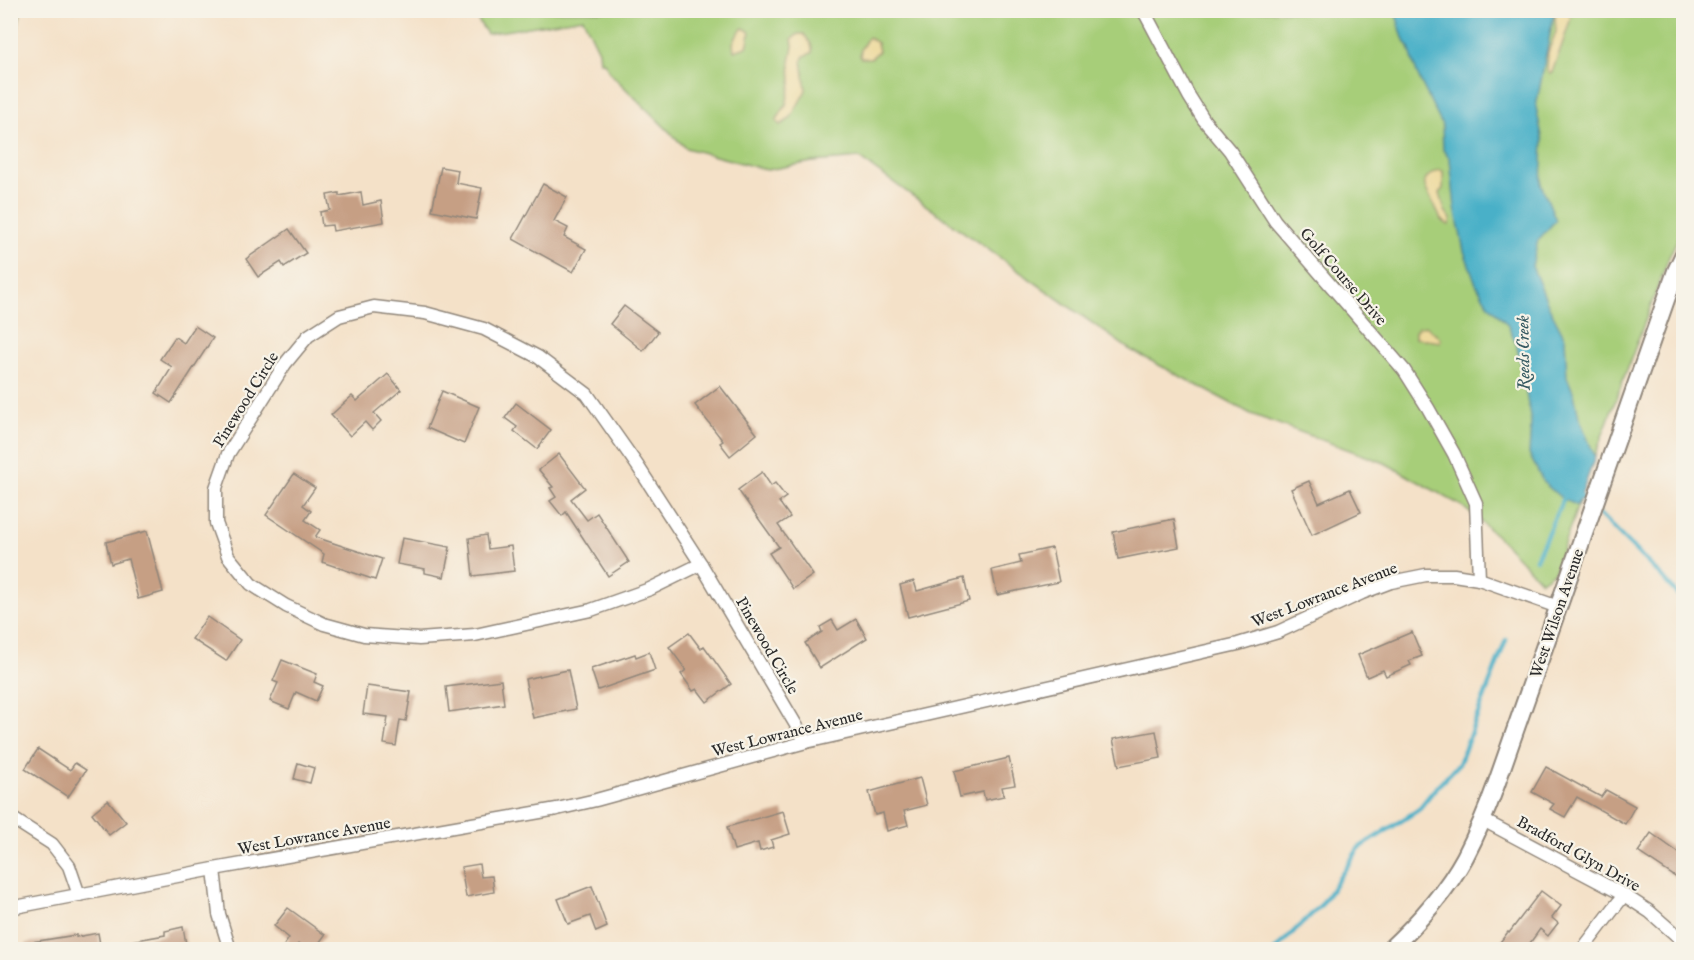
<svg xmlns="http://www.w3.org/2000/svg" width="1694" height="960" font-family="'IM FELL English',serif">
<rect width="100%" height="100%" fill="#f7f3e8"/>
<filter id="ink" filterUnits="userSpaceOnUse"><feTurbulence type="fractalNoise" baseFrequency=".0167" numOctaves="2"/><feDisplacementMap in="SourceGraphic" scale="12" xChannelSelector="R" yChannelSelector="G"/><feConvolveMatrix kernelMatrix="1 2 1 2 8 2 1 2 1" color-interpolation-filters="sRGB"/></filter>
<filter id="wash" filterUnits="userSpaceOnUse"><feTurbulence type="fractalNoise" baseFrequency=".008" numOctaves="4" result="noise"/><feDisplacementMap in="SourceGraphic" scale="24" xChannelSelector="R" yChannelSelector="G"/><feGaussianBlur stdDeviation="1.35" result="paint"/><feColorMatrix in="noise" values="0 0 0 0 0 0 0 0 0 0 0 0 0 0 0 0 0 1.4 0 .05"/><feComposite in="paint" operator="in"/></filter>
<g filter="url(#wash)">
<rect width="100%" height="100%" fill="#f4e1c8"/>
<!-- green -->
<g fill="#a7ce79" stroke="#697c52" stroke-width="1.5">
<polygon points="11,10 21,11 11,59 10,11"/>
<polygon points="472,11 1683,11 1683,227 1669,257 1597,450 1555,571 1541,581 1497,536 1462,506 1385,463 1251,414 1129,349 859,158 812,162 767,170 686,148 610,73 604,62 600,62 599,51 583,18 487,34"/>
</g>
<!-- sand -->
<g fill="#eeda9e" stroke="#8c8264" stroke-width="1.5">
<path d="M1558 11 1567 13 1571 17C1566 35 1559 53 1552 72L1550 73 1547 70 1548 52 1556 32 1555 15Z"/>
<polygon points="743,28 749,31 750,34 747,47 734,51 733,43 739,32"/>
<path d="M798 34H804C808 41 813 43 812 53L804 56 802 60 806 90 790 119 780 125 776 121 786 105 791 83 790 62 793 46 792 39Z"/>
<polygon points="868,37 877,43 879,51 871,58 861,58 860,56 861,49"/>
<path d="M1439 170 1443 171V188L1440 193 1445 211 1451 219 1449 225C1438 220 1438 210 1432 201 1423 185 1419 179 1439 170Z"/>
<polygon points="1426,326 1441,339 1440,342 1415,338 1415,331 1419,327"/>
</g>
<!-- water -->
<polygon fill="#49b0c8" stroke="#3a6e7a" stroke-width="1.5" points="1553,11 1554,13 1536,107 1543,141 1541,184 1556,220 1538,240 1532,266 1549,307 1565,338 1567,377 1574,394 1579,417 1595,457 1577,506 1560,497 1544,483 1529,454 1531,422 1522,369 1516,343 1507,324 1487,303 1476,284 1464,251 1455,208 1450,159 1443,150 1442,125 1417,74 1409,47 1403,38 1395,11"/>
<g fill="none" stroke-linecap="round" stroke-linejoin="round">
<!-- stream -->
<g stroke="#49b0c8" stroke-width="4.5">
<polyline points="1576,492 1590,505"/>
<polyline points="1596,511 1662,577 1684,602"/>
<polyline points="1536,559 1566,493"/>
<polyline points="1275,950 1322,904 1359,848 1418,810 1434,790 1459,764 1506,640"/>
</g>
</g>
<g id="blocks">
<!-- building -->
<g fill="#c69f84">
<polygon points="441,167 458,170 456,183 482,188 476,219 432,210"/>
<polygon points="543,184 567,197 554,221 568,228 564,237 586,249 573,272 513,239"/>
<polygon points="361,192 363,205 381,201 384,222 333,231 332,225 322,226 320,212 330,210 327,195 339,193 339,196"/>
<polygon points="289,229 306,253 284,267 281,262 258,277 246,259"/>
<polygon points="624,306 658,332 643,351 610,324"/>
<polygon points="195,326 213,338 171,403 156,393 172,367 160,359 175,337 184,343"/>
<polygon points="388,374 401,390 374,413 381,421 372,430 365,422 350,436 331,415 352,396 357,401"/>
<polygon points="720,386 757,434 730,456 720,443 723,441 695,405"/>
<polygon points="442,391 479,407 464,444 427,428"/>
<polygon points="516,403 551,430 537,449 514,431 517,427 505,418"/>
<polygon points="559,454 585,488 571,499 587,520 597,513 629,562 608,576 566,512 562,516 550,501 556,497 550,488 553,487 539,470"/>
<polygon points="762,472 771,486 775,483 786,497 779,502 790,517 778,525 813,575 793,589 769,553 779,547 738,490"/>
<polygon points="294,474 315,488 303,505 311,511 305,520 320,530 315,537 382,559 375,580 322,562 324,554 266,515"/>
<polygon points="1309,481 1319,503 1350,489 1361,512 1312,535 1291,489"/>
<polygon points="1174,519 1179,547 1118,559 1113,532"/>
<polygon points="147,531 163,592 138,599 128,559 111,564 106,542"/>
<polygon points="486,535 488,549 511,546 514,571 473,576 469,538"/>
<polygon points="402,538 450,547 444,577 425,573 425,569 397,564"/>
<polygon points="1052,548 1059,582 997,595 992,570 1021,563 1019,555"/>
<polygon points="964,578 969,601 908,617 900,585 914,581 917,591"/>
<polygon points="207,617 240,640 226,661 192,639"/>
<polygon points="856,619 867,638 820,668 805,643 822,632 820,627 832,620 838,630"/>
<polygon points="1412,632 1422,656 1409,661 1411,665 1386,676 1383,670 1367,677 1358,655"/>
<polygon points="689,633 701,649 704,646 731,684 707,702 697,689 693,691 681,674 686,670 669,647"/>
<polygon points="649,652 655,670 598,690 591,669 635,654 636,657"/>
<polygon points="282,660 317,674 314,682 323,686 316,701 296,692 289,709 270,701 278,683 273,681"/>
<polygon points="568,670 576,709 533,718 525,679"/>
<polygon points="501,680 504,704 449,712 446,687"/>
<polygon points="367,686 411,692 406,721 400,720 396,746 384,744 388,717 363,714"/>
<polygon points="1156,731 1161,758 1119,766 1113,739"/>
<polygon points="38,749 70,770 75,763 86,770 68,797 25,769"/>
<polygon points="1009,758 1015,785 1002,787 1004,796 985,800 983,792 960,797 954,771"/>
<polygon points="298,763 314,768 310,783 294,779"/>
<polygon points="1546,767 1601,797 1606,790 1635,806 1625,824 1577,797 1565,817 1550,809 1554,804 1532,792"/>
<polygon points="920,778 927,805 904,811 908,825 887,831 883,813 875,815 869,792"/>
<polygon points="108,800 126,822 109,835 92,813"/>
<polygon points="783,811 790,834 771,840 773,847 760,851 758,843 734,850 727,827"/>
<polygon points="1651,833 1683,856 1683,882 1638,852"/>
<polygon points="479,864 481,877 492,876 494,892 466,897 461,867"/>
<polygon points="592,886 607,927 596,932 590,916 568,924 558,899"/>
<polygon points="1541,891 1561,906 1552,918 1558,923 1548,936 1540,929 1525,950 1494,950 1508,932 1509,933"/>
<polygon points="288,908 325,935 314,950 305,950 298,944 294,950 281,950 289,938 274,926"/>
<polygon points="183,927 187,950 120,950 120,943 165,935 165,931"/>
<polygon points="98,933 101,950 26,950 26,943 76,935 76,937"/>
</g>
</g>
</g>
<g filter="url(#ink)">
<use href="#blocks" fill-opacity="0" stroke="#90867a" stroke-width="1.5"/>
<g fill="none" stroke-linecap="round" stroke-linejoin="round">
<!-- minor casing -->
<g stroke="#90867a" stroke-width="15">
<g id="minor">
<polyline points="1142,10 1146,15 1189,96 1204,120 1230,151 1275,221 1404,370 1428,408 1454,454 1476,503 1479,579"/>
<polygon points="374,307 425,313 484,329 538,357 587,394 637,465 701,564 650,589 591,610 475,635 419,639 364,635 324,624 286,606 251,584 228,556 216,523 216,488 228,454 285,364 308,336 339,316"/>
<polyline points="701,564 806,742"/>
<polyline points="10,817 52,844 69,866 79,895"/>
<polyline points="1483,820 1624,895 1650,912 1684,942"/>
<polyline points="214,869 219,914 230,950"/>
<polyline points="10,908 214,869 557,809 596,800 806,742 1238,644 1278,632 1362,593 1391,582 1426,575 1454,575 1479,579 1558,607"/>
<polyline points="1582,950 1624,895"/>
</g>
</g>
<!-- tertiary casing -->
<g stroke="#90867a" stroke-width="20">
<path id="tertiary" d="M1389 950C1418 923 1446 892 1465 857 1477 834 1487 810 1496 785L1676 271 1684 254"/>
</g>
<!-- minor -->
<use href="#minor" stroke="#fff" stroke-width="12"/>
<!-- tertiary -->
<use href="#tertiary" stroke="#fff" stroke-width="16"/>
</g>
</g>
<g text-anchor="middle" stroke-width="4.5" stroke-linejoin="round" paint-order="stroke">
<!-- street labels -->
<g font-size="16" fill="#2b2b2b" stroke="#f7f3e8">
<text transform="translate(1344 276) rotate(49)" y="6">Golf Course Drive</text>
<text transform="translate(245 399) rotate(-58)" y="6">Pinewood Circle</text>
<text transform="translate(1324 594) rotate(-21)" y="6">West Lowrance Avenue</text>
<text transform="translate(1556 613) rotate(-71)" y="6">West Wilson Avenue</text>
<text transform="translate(768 645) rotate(60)" y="6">Pinewood Circle</text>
<text transform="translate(787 732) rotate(-14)" y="6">West Lowrance Avenue</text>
<text transform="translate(314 835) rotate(-10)" y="6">West Lowrance Avenue</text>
<text transform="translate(1579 853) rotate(29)" y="6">Bradford Glyn Drive</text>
</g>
<!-- water labels -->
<g font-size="18" font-style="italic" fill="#365a62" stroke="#f7f3e8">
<text transform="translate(1523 353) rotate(-91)" y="6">Reeds Creek</text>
</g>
</g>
<!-- margin -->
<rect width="1694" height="960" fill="none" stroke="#f7f3e8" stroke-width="36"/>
</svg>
